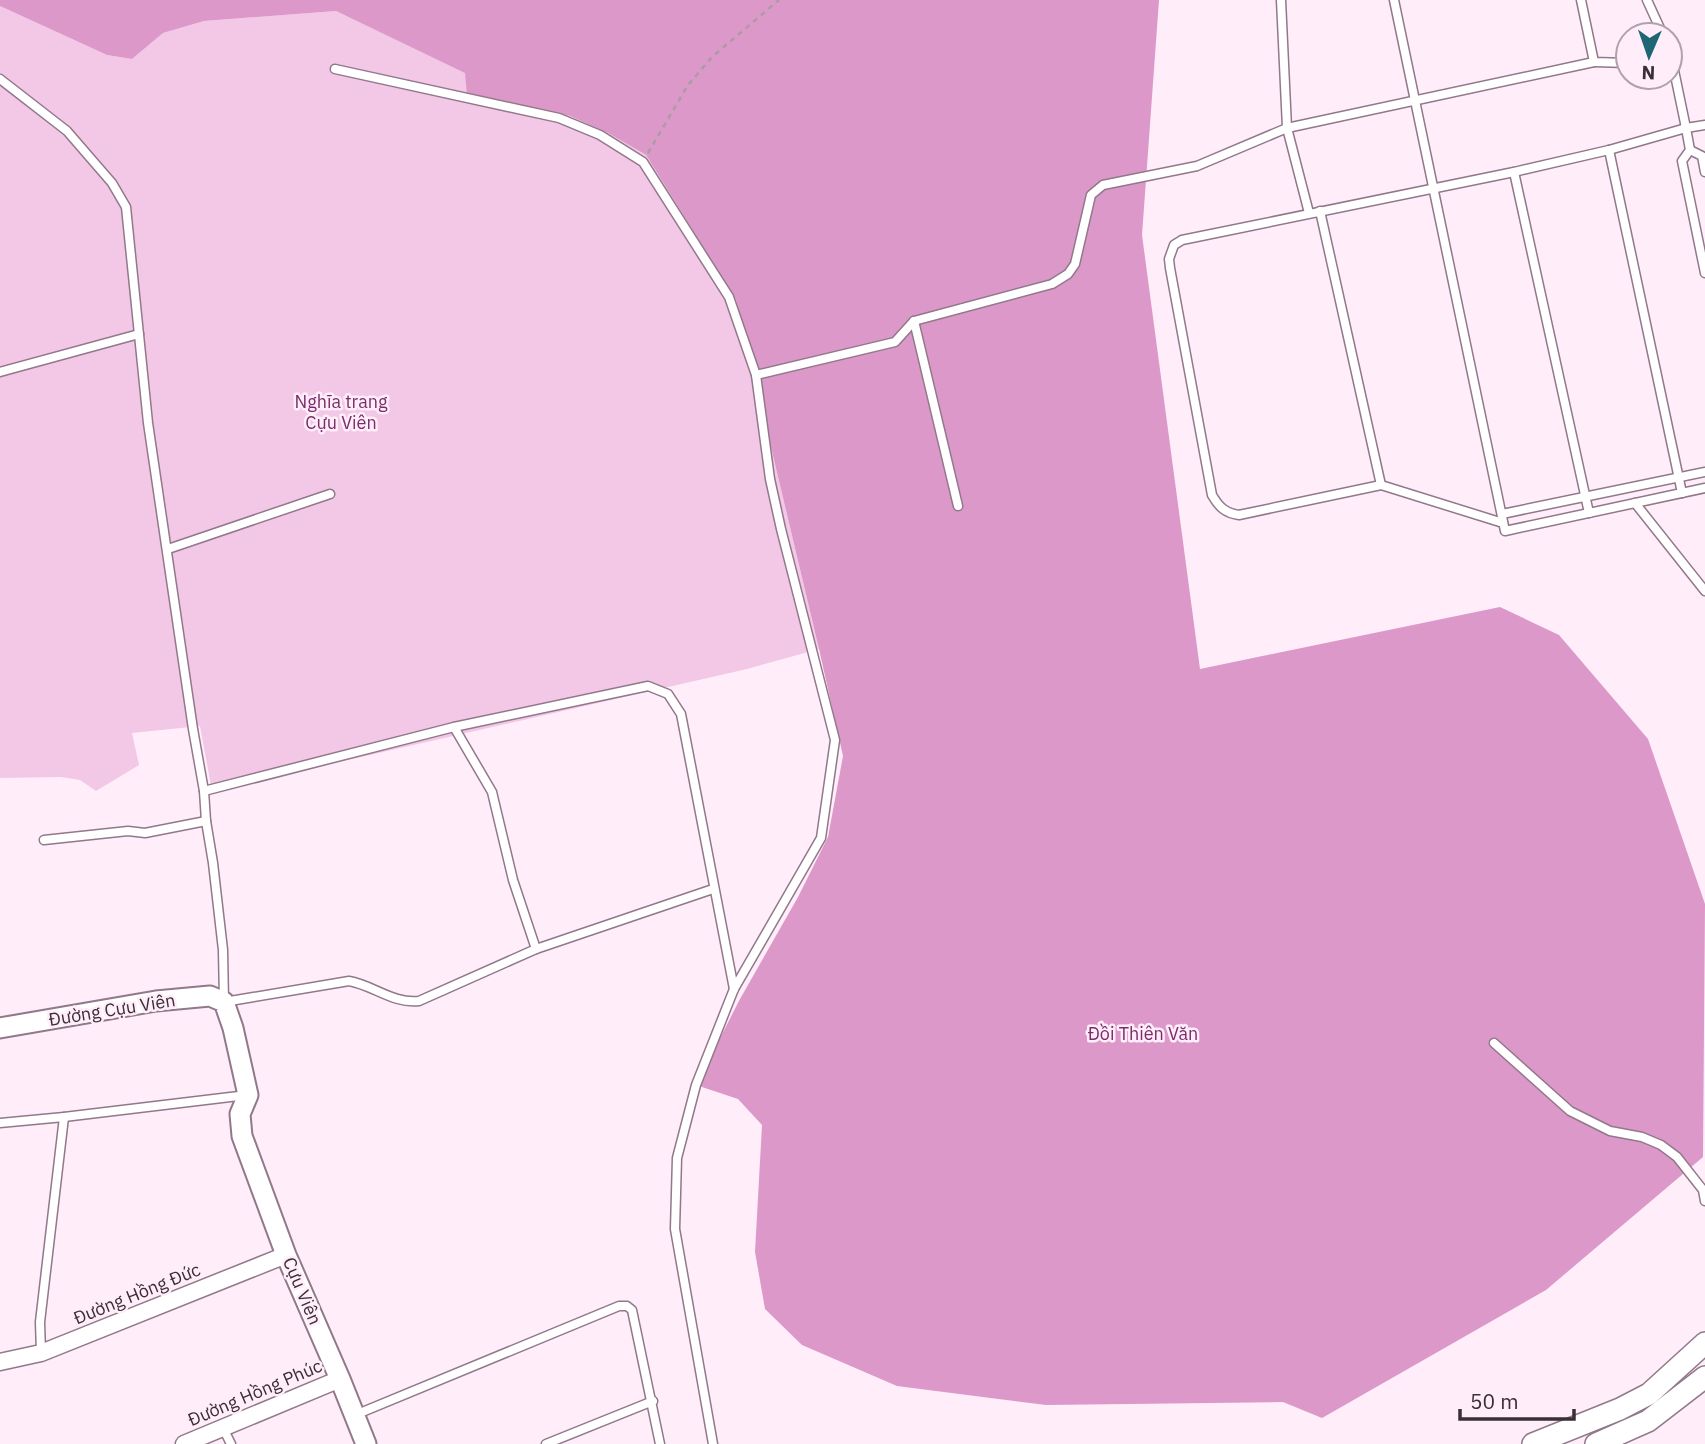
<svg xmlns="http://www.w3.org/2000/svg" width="1705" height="1444" font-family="'IBM Plex Sans',sans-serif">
<rect width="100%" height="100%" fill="#ffedf9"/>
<!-- green -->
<polygon fill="#f3c7e6" points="0,6 107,55 132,59 163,33 204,21 336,11 466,73 468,95 570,116 608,133 646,155 736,300 819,649 747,669 212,791 200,726 132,733 139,765 96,791 80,780 61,777 0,778"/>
<!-- forest -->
<polygon fill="#dc98c9" points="0,0 1159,0 1142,235 1200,669 1500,607 1559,635 1648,739 1705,904 1703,1157 1546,1290 1322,1418 1283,1402 1046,1405 897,1386 802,1345 765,1309 755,1252 762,1125 738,1099 696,1085 740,999 798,897 828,837 843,756 819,649 736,300 646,155 608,133 570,116 467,95 465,73 336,11 204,21 163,33 132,59 107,55 0,6"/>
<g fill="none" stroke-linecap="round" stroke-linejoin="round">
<!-- service casing -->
<g stroke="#91788a" stroke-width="11">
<g id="service">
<polyline points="1281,0 1287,128 1309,213"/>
<polyline points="1394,0 1505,531 1705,488"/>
<polyline points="1581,0 1594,62 1628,63"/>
<polyline points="1647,0 1663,35"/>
<polyline points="1670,51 1686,128 1705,125"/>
<polyline points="335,69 559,118 600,135 643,162 729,297 756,375 770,479 781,529 835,740 821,838 734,989 696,1085 677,1158 675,1229 713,1444"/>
<path d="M0 79 67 131 112 183 126 207 148 423 193 729 204 791 206 821 213 863 223 950 224 1002 349 981C373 985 393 1004 419 1001L536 949 713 889"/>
<polyline points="1609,150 1682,493"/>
<polyline points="1690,150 1702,156 1705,172"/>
<polyline points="1514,172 1589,513"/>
<polyline points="1320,211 1381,485"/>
<polyline points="914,321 958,506"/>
<polyline points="0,372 139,334"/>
<polyline points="756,375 895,342 914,321 1052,284 1068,274 1075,264 1091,195 1103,185 1197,166 1287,128 1594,62"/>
<polyline points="1635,503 1705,591"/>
<polyline points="1502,514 1705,472"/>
<path d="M1503 523 1381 485 1239 515C1225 513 1219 507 1212 495L1170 268 1169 259 1174 245 1182 240 1514 172 1609 150 1686 128 1690 150 1682 161 1705 273"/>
<polyline points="168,549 330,494"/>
<polyline points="454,727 492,792 513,880 536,949"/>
<polyline points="204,791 454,727 648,686 668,694 681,714 734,989"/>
<polyline points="44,840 128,831 145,833 206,821"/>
<polyline points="1494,1043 1570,1111 1610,1131 1642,1137 1661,1145 1677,1157 1703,1190 1705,1201"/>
<polyline points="0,1123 64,1117 247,1095"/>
<polyline points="41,1353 40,1322 64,1117"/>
<polyline points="355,1415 619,1306 627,1306 632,1310 660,1444"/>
<polyline points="223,1428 231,1444"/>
<polyline points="546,1444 653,1401"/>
</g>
</g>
<!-- minor casing -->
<g stroke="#91788a" stroke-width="19">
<g id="minor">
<polyline points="0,1362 41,1353 286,1255"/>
<polyline points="184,1444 340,1379"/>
</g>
</g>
<!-- tertiary casing -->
<g stroke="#91788a" stroke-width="23">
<polyline id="tertiary" points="0,1028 156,1001 210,996 224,1002 233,1028 248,1095 240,1114 242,1136 286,1255 340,1379 366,1444"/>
</g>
<!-- secondary casing -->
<g stroke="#91788a" stroke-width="24">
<g id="secondary">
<polyline points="1533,1444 1620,1409 1649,1394 1705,1343"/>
<polyline points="1596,1444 1648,1421 1705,1377"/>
</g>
</g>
<!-- path -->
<polyline stroke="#aa9ba5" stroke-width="2.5" stroke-dasharray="5 5" stroke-linecap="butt" points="648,153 688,85 712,57 779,0"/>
<!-- service -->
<use href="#service" stroke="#fff" stroke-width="8"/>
<!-- minor -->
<use href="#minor" stroke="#fff" stroke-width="16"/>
<!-- tertiary -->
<use href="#tertiary" stroke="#fff" stroke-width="19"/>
<!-- secondary -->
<use href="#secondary" stroke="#fff" stroke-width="21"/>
</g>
<g text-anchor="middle" stroke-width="5" stroke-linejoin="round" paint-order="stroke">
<!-- park labels -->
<g font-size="18" fill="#7b2c6b" stroke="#ffedf9">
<text x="341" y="408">Nghĩa trang<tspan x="341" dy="21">Cựu Viên</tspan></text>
<text x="1143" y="1040">Đồi Thiên Văn</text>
</g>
<!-- street labels -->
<g font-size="18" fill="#3a2f36" stroke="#ffedf9">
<text transform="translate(112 1010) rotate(-9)" y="6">Đường Cựu Viên</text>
<text transform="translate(302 1291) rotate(67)" y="6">Cựu Viên</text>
<text transform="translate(137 1294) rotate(-22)" y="6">Đường Hồng Đức</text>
<text transform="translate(255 1393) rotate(-23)" y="6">Đường Hồng Phúc</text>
</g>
</g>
<!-- north arrow -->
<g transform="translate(1649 56) rotate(182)"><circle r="33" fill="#ffedf9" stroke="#b0a1ab" stroke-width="2"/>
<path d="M0-5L12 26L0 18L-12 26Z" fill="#1e6674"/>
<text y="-10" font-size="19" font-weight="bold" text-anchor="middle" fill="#3a2f36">N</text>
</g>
<!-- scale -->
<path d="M1460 1409v10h114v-10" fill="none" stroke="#3a2f36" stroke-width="3.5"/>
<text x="1470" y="1409" font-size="21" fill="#3a2f36" stroke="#ffedf9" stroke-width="5" paint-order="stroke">50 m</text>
</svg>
